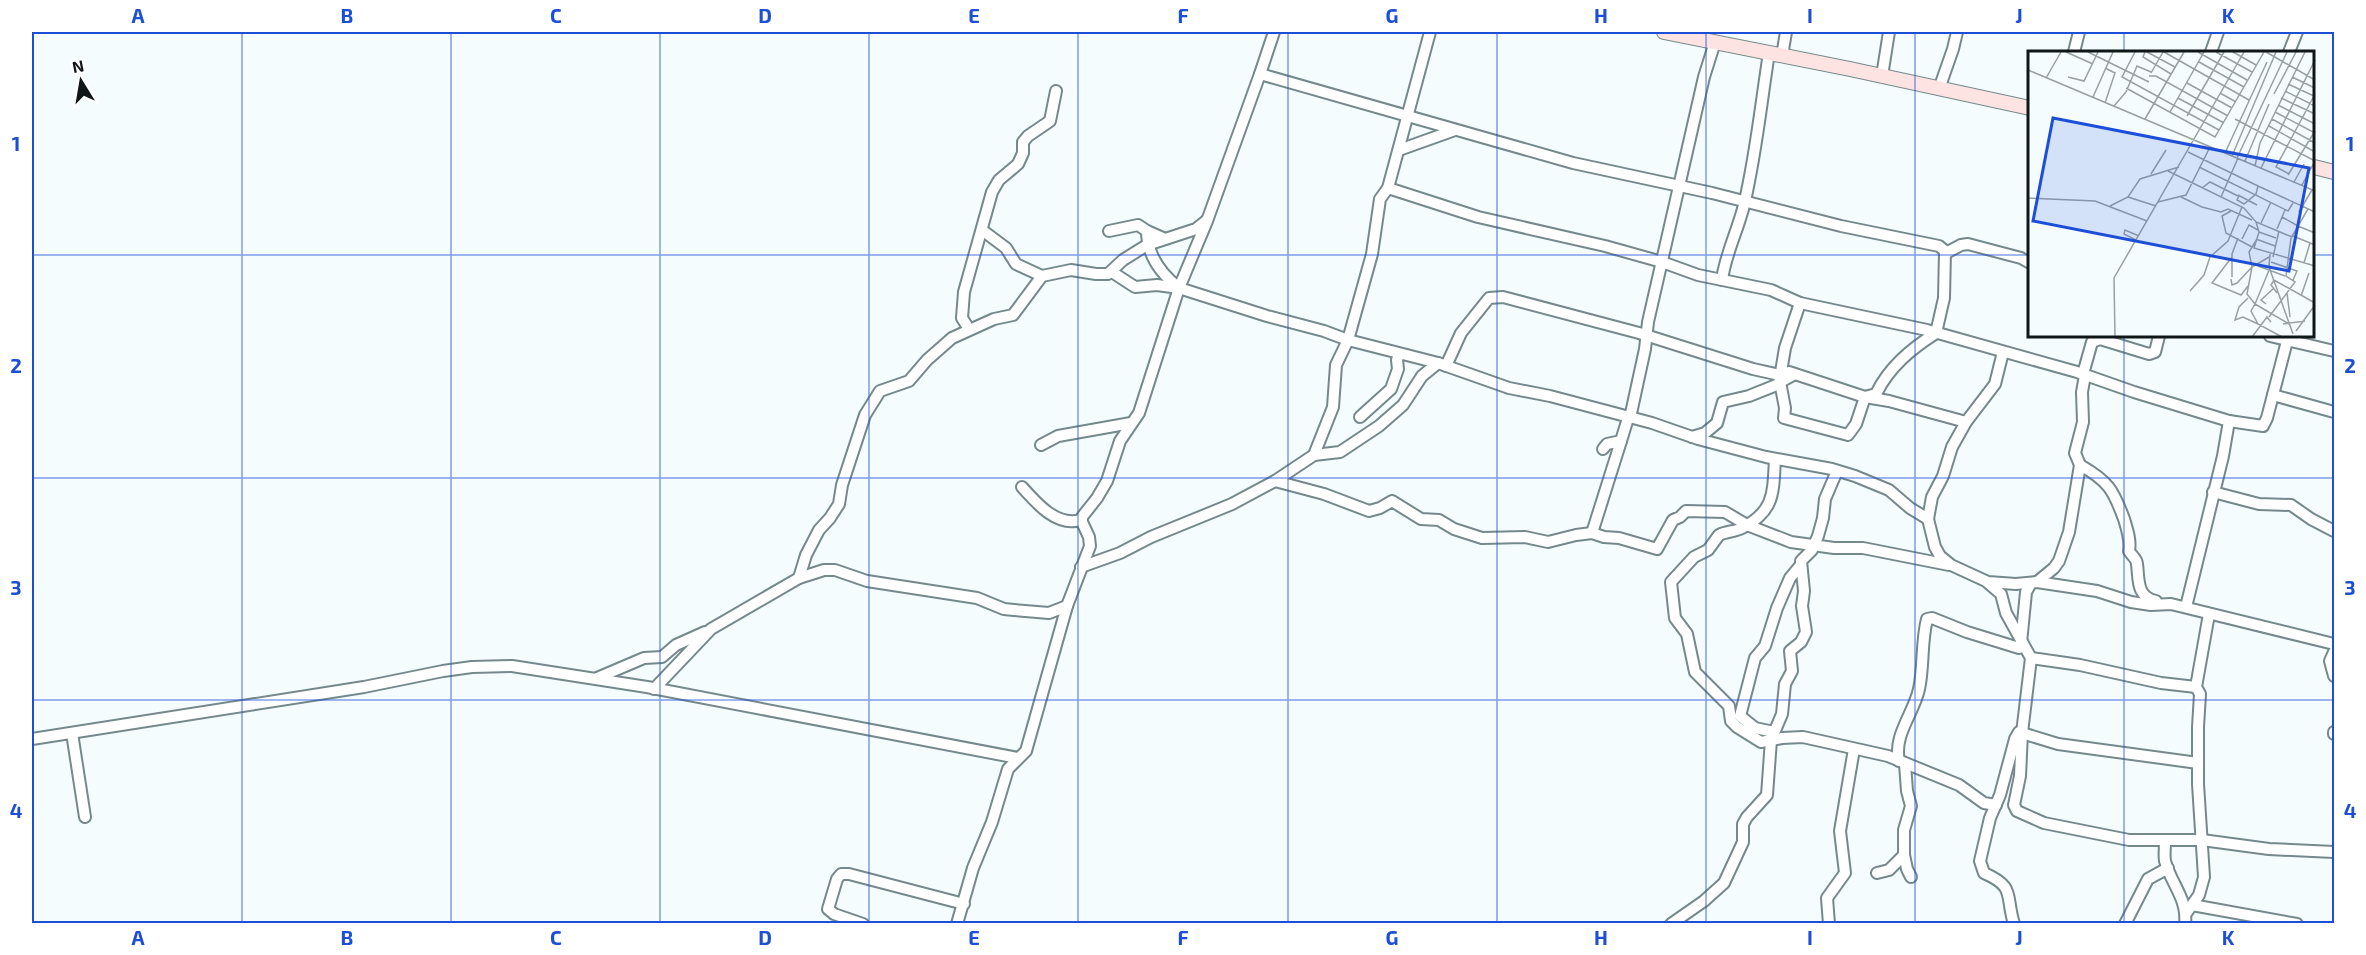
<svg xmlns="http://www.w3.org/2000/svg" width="2366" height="955" font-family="'Exo 2',sans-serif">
<rect width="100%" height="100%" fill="#f4fcfe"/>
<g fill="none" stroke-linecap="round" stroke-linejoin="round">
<!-- street casing -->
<g stroke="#75898d" stroke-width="14">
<g id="street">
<polyline points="2074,52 2079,32"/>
<polyline points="2211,52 2218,32"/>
<polyline points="2289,52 2297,32"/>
<polyline points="1782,56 1786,32"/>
<path d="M1260 74 1573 163 1712 193 1841 226 1939 246 1945 251 1944 298 1936 333C1911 349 1889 367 1876 394L1865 397 1856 424 1848 435 1784 418 1785 408 1780 382 1793 375"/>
<polyline points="1882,76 1889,32"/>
<polyline points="1939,89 1953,49 1957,32"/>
<polyline points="1399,150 1455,130"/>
<polyline points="1388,188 1478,217 1605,246 1662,262 1698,275 1771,290 1800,303 1927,330 2077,372 2134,392 2229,421 2263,426 2267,418 2287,341"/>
<polyline points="982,230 1006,248 1016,264 1042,276"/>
<polyline points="1109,231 1138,225 1147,231"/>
<path d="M1163 238 1147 231C1147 255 1160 273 1179 288"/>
<polyline points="1946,253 1961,245 1968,244 2021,258 2030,263"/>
<polyline points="1112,272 1135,287 1157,285 1179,288 1267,316 1324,331 1348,340 1438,363 1509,388 1550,396 1652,423 1698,439 1766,457 1832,469 1855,476 1889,490 1910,508 1928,519 1935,547 1940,556 1951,565 1988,582 2016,584 2037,582 2097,591 2131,602 2151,605 2171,604 2334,644"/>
<path d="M1722 280C1725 255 1738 230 1744 205 1756 155 1761 103 1769 53"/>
<polyline points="969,329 962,318 964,292 992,192 999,180 1018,164 1023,153 1023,142 1028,136 1050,121 1056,91"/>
<polyline points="2270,336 2334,351"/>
<polyline points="1446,366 1461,333 1489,298 1503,297 1639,333 1753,369 1780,375"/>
<polyline points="1789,372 1865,397 1889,401 1966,422"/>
<polyline points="2083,374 2092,342 2100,339 2149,354 2155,352 2159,336"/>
<polyline points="2273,395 2334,412"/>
<polyline points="1360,417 1391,389 1398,369 1397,360 1399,354"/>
<polyline points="1630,418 1645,349 1648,322 1704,77 1715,42"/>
<polyline points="1692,437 1705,433 1717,423 1723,402 1749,396 1779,384 1785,348 1800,303"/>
<polyline points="1041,445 1058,436 1131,423"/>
<polyline points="1603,449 1607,444 1621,441 1628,418"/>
<polyline points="1314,455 1340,452 1379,426 1403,405 1422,376 1438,363"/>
<path d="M1775 459C1773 493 1775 511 1742 528 1735 532 1726 531 1719 535L1708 550 1694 557 1671 582 1675 618 1687 634 1695 672 1729 706 1731 721 1737 727 1761 742 1782 738 1803 737 1888 756 1959 785 1984 803 1996 805"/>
<path d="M2080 465C2108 481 2113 489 2124 519 2127 529 2131 540 2129 551 2132 556 2137 559 2137 564 2139 579 2136 597 2156 601"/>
<polyline points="1275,481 1324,494 1369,511 1380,508 1392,501 1421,519 1439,520 1454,529 1482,538 1525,537 1548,542 1576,535 1592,533 1604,537 1619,538 1657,549 1673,520 1680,517 1686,511 1725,512 1747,525 1791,542 1834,548 1863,548 1949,565"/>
<path d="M1022 487C1037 504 1057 527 1081 520"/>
<polyline points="2213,492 2259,504 2291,505 2311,519 2334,531"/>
<polyline points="1928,519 1932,497 1943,476 1952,447 1966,422 1995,384 2003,352"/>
<polyline points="1592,533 1621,441"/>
<polyline points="1081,567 1120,553 1151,537 1232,504 1275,481 1314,455 1333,407 1336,365 1348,340 1372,254 1380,199 1388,188 1430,32"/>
<polyline points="799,578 806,555 819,530 830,518 839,504 842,485 865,415 880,391 909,381 927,360 952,338 994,319 1013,315 1042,276 1071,270 1096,274 1108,274 1123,260 1147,245 1196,229 1206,221"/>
<polyline points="2037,582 2054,568 2059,561 2069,532 2080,465 2075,453 2083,422 2082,392 2085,375"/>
<polyline points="1988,583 2001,594 2006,613 2031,658 2022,733 2020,776 2014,805 2017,811 2044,823 2129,840 2202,840 2269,849 2334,852"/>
<polyline points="2186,607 2223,456 2229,421"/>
<polyline points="2334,652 2330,661 2334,676"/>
<polyline points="2031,658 2080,665 2161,683 2196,687"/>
<polyline points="597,678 644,658 662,657 676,645 705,632"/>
<polyline points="654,689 711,629 799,578 824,570 835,570 867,581 977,598 1004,609 1014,610 1049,613 1067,606"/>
<polyline points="1774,732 1755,728 1740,716 1755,658 1765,646 1777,608 1790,578 1800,566"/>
<polyline points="2334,732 2334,734"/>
<polyline points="72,733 85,817"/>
<polyline points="2022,733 2058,744 2198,763"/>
<polyline points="32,739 364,687 443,671 472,667 512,666 647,687 1018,758"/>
<path d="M1899 761C1893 735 1914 713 1919 689 1924 667 1921 642 1927 619L1932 618 1967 632 2019 648 2021 643 2026 592 2031 583"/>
<path d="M2165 842C2165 848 2164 855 2165 861 2171 884 2188 899 2185 924"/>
<polyline points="1904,855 1907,869 1911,877"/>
<polyline points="1877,873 1889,870 1904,855 1904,830 1911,806 1907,791 1905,764"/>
<polyline points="2192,905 2297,924"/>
<polyline points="2187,912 2199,895 2204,877 2198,784 2198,727 2200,694 2196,687 2209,614"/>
<polyline points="863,924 834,914 828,909 837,879 841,874 849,874 964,904"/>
<polyline points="957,924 973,868 992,822 1008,769 1026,751 1067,606 1090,546 1089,537 1082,522 1082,517 1097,498 1107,481 1120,441 1139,413 1179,288 1207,221 1260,74 1274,32"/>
<polyline points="1671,924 1704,901 1724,883 1743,842 1743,824 1747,817 1767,795 1771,740 1782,714 1785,684 1792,671 1790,651 1801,642 1806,632 1802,606 1804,591 1801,561 1812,550 1818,536 1823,518 1825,499 1837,471"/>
<polyline points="1829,924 1827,898 1845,873 1840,831 1854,749"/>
<path d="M2014 924C2005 895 2016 887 1984 873L1980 861 1990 818 2000 795 2015 739 2019 732"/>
<polyline points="2125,924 2148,879 2168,868"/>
</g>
</g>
<!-- secondary casing -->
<g stroke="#75898d" stroke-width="16">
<g id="secondary">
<polyline points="1664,32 1850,69 2030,108"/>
<polyline points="2314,167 2334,172"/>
</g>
</g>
<!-- street -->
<use href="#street" stroke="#fff" stroke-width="10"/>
<!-- secondary -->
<use href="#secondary" stroke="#fde4e2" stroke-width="14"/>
</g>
<!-- grid -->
<path fill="none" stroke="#1d4ed8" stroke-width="1.5" stroke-opacity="0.55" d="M242 32V924M451 32V924M660 32V924M869 32V924M1078 32V924M1288 32V924M1497 32V924M1706 32V924M1915 32V924M2124 32V52M32 255H2030M2314 255H2334M2124 336V924M32 478H2334M32 700H2334"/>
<!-- overview -->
<g transform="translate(2028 51)">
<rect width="286" height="286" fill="#f4fcfe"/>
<path fill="none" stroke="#98a0a2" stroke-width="1.5" d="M38 1 65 13M60 1 121 31M107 1 94 26 191 79M117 1 115 6 143 23M119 1 147 16M136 1 221 49M170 1 219 29M188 1 224 21M205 1 228 14M238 1 287 29M171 11 216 36M77 17 87 22 77 52M0 19 287 140M123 22 135 1M121 25H128L200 65M40 26 56 30 70 1M264 26 287 37M18 27 33 1M159 32 204 57M260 33 286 45M98 37 187 86 236 1M257 40 287 55M98 41 109 15 123 21M192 42 208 51M246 43 268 1M65 46 85 1M150 47 196 72M253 47 287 63M250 54 287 73M86 55 98 41M142 61 176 1M247 61 287 82M159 65 196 1M117 68 156 1M207 68 287 110M244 68 287 92M241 75 287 101M160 101 230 135 228 143 216 153 209 149 211 145M197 102 239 11M204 105 248 1M209 107 259 1M217 110 241 53M227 115 232 92 277 1M171 116 260 160 265 152M233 117 287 9M140 120 216 157 228 171 264 186M123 123 138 99M261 123 248 116 287 43M260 124 287 80M266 131 276 113M274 134 287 110M230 135 287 161M174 137 182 131 210 145M210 144 229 154M100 146 128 155M153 146 174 156 193 161 200 158 224 169M193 146 210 107M0 147 67 150 119 170M130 151 158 144 182 96M82 155 100 146 112 128 151 116M203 160 194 165 198 182 224 196M271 161 284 139M254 166 270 175M228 171 231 181 226 197 287 215M233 172 243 151M270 175 287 182M249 178 257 159M231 181 248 187M265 185 287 194M214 188 221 174 230 179M228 188 247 195M229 188 221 201 224 216 219 243 227 253 223 260 230 273 254 286M108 189 96 183 97 179 111 185M242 203 241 216 265 283M204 206 184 232 213 244 220 235M245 206 251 180M243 211 269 220 265 229M276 212 282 192M230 215 257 225M204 226V203L210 187M203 228 204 234 209 232 224 216 241 206M162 240 176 224 182 206 200 190 214 156M249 242 243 234 246 229 287 252M259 242 262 266M273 245 281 222M220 247 211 256 207 269 215 266 230 273M227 253 242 217M227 253 261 273M238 253 233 249 245 238M241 266 267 231 258 225 263 187 280 158M255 273 277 270M268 280 287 254M87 286 86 227 216 1M224 286 239 266 243 271"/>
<path fill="#1d4ed8" fill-opacity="0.15" stroke="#1d4ed8" stroke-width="3" d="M25 67 281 117 261 220 5 170Z"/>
<rect width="286" height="286" fill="none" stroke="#0f1618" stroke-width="3"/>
</g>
<!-- border -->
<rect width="2366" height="955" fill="none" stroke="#ffffff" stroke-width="66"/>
<!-- north arrow -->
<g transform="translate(81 81) rotate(349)" stroke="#ffffff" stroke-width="4.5" paint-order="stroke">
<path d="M0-4.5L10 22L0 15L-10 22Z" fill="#0f1618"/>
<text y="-9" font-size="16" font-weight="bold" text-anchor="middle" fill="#0f1618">N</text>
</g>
<rect x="33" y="33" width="2300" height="889" fill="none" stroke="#1d4ed8" stroke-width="2"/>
<g font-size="20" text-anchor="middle" font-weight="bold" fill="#1d4ed8">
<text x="138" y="23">A</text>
<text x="347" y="23">B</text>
<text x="556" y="23">C</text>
<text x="765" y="23">D</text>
<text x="974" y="23">E</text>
<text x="1183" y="23">F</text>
<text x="1392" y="23">G</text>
<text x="1601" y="23">H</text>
<text x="1810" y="23">I</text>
<text x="2019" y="23">J</text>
<text x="2228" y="23">K</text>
<text x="16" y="151">1</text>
<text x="2350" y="151">1</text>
<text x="16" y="373">2</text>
<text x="2350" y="373">2</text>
<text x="16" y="595">3</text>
<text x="2350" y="595">3</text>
<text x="16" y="818">4</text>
<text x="2350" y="818">4</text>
<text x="138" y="945">A</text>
<text x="347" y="945">B</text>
<text x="556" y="945">C</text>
<text x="765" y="945">D</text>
<text x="974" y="945">E</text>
<text x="1183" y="945">F</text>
<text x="1392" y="945">G</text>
<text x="1601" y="945">H</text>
<text x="1810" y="945">I</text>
<text x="2019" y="945">J</text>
<text x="2228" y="945">K</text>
</g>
</svg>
